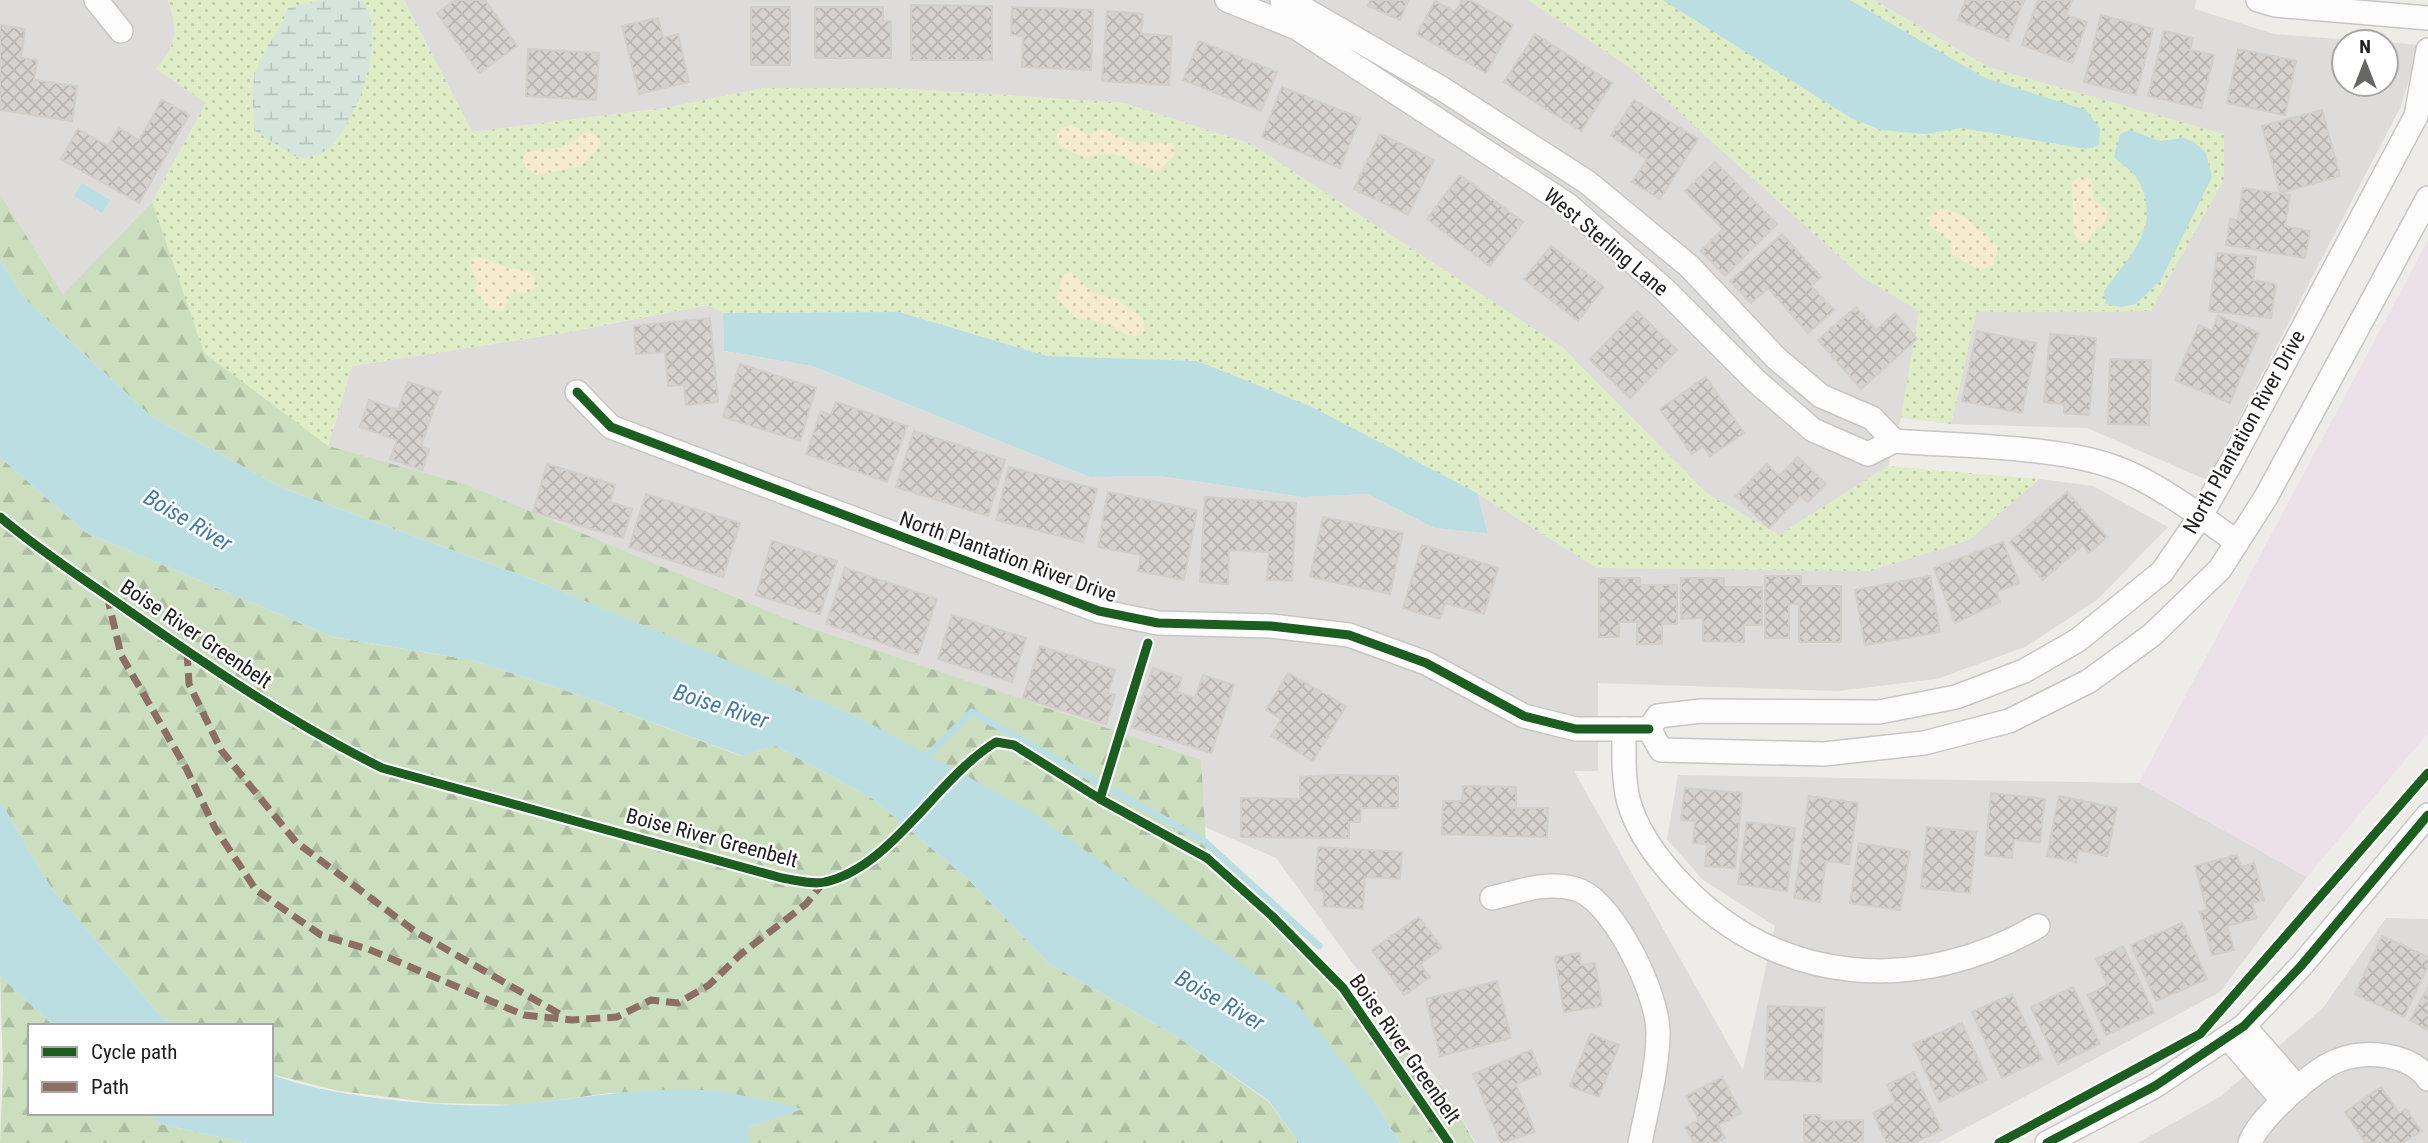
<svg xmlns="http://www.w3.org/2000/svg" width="2428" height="1143" font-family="'Roboto Condensed',sans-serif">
<defs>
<pattern id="grass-dots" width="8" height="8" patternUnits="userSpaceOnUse" patternTransform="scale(1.75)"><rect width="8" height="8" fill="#deedc6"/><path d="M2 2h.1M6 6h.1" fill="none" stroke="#becbaa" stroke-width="1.8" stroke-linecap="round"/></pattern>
<pattern id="forest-firs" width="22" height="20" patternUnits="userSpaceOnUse" patternTransform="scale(1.75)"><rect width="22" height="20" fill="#cbdebd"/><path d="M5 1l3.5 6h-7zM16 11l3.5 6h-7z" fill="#aebea2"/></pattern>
<pattern id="wetland-marsh" width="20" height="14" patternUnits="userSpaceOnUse" patternTransform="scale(1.75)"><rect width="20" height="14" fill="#d6e5db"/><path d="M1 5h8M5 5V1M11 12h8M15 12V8" fill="none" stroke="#b7c4bc"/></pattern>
<pattern id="sand-dots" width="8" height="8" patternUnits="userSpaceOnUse" patternTransform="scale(1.75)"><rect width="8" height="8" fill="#f7ebcd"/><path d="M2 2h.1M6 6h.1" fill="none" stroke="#d3c9b0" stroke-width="1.8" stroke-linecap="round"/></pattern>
<pattern id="building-cross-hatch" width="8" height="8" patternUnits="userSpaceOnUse" patternTransform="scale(1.75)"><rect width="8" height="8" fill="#d5d2d0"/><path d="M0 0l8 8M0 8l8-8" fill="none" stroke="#b7b4b2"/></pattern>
</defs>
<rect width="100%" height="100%" fill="#eeece9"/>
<!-- residential -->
<g fill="#dddcda">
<polygon points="0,0 168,0 176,26 171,52 206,103 152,202 63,296 0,194"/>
<polygon points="404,0 1528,0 1631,68 1862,277 1920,311 1901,418 1888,466 1779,535 1706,493 1562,347 1251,144 1124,103 894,88 764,88 665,108 472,132"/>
<polygon points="1874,0 2196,0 2195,9 2274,34 2380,42 2344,42 2344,84 2386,84 2386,42 2419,45 2401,106 2207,480 2087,428 1951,424 1976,312 2151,311 2224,135 1988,67"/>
<polygon points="708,305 723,313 724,351 811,366 1090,477 1159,476 1302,497 1368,494 1434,528 1488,532 1477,493 1597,568 1719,568 1969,540 2039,479 2093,486 2168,527 2097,600 2025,647 1937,679 1837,691 1598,683 1598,771 1574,771 1743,1070 1775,926 1703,880 1667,839 1678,775 2139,783 2307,877 2220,992 1938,1143 1476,1143 1443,1087 1276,858 328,446 352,366 563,333"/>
<polygon points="2386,918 2428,919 2428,1143 2138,1143 2221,1096 2323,1008"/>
</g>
<!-- industrial -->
<polygon fill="#ece1e8" points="2428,240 2428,733 2307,877 2139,783"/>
<!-- grass -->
<g fill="url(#grass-dots)">
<path d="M168 0H404L472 132 665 108 764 88H894L1124 103 1251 144 1562 347 1706 493 1779 535 1888 466 2039 479 1969 540 1870 571 1597 568 1477 493 1197 361 1047 356 899 312 723 313 708 305 563 333 352 366 328 446 92 352 152 202 206 103 156 69C178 43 178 31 168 0Z"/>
<polygon points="1528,0 1874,0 1988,67 2224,134 2224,179 2151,311 1976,312 1951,424 1901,418 1919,311 1862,277 1631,68"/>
</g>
<!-- forest -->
<g fill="url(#forest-firs)">
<polygon points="0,194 63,295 152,202 204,353 328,446 467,485 801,625 1201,760 1207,858 1443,1087 1475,1143 1400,1143 1375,1103 862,719 542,583 280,487 151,416 26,300 0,261"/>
<polygon points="0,457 85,532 333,637 471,660 579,695 741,756 776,746 873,799 969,880 1048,963 1173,1034 1269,1102 1299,1143 749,1143 749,1127 801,1109 714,1091 610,1093 521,1105 436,1103 339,1091 271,1074 271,1026 178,1026 162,1017 52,889 0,801"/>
<polygon points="0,976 54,1026 30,1026 30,1113 148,1113 160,1124 247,1143 0,1143 3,1070"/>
</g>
<!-- wetland -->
<path fill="url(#wetland-marsh)" d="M324 0H363C388 37 358 126 324 152 318 156 305 157 298 158L255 131C253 108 249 82 260 61 270 40 280 31 288 8Z"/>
<!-- sand -->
<g fill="url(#sand-dots)">
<path d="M1072 125 1087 135 1102 129 1131 142 1173 143 1175 154 1160 170C1144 170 1132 159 1118 155 1106 151 1096 158 1085 157 1076 155 1068 149 1060 146L1056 134 1063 127Z"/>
<polygon points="588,131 600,139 599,147 581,166 537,175 526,169 523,159 526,151 562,148"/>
<polygon points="2079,177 2091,179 2094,200 2108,212 2105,223 2097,227 2087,242 2079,241 2074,234 2072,182"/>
<path d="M1937 209C1964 209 1979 230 1998 246L1994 264 1981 271 1950 253 1951 241 1929 225 1928 218Z"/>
<polygon points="476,256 509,268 528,270 535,277 534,289 525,293 513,292 502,311 491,310 475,292 477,280 469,265 471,259"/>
<polygon points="1071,272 1092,293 1116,298 1143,319 1145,332 1137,336 1127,335 1108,324 1076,318 1056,297 1063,276"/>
</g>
<!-- water -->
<g fill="#bbdee3">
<polygon points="1663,0 1850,0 1985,78 2086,110 2100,129 2099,145 2087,149 1962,128 1926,134 1881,130 1851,118"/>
<path d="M2130 130 2160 141 2184 138 2194 142 2206 153 2212 177 2161 280 2136 304 2121 307 2106 304 2104 291C2130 255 2163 227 2138 180 2133 171 2121 164 2114 157L2120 134Z"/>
<polygon points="82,183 110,200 102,213 74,196"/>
<polygon points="0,261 26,300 151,416 280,487 542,583 719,657 862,719 1031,811 1298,1005 1375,1103 1400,1143 1299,1143 1269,1101 1173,1034 1048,963 969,880 873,799 776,746 742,756 579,695 471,660 333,637 85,532 0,457"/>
<polygon points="899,312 1047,356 1197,361 1312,407 1477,493 1488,533 1434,528 1368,494 1302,497 1159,476 1090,477 812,366 724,351 723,313"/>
<polygon points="0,801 52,889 162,1017 178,1026 54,1026 0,976"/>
<path d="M271 1074C326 1098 463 1110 523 1104 586 1098 651 1085 714 1091 744 1094 774 1103 803 1109L749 1127V1143H247L160 1124 148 1113H271Z"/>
</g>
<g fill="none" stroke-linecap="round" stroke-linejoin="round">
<!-- stream -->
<g stroke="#bbdee3" stroke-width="7">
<polyline points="921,762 972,712 1096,781"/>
<polyline points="1108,788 1204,841 1319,946"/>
</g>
</g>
<!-- building -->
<g fill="url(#building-cross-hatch)" stroke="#d2ceca" stroke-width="2">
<polygon points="455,0 485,0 517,46 479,73 437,13"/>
<polygon points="1370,0 1408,0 1400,20 1368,6"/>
<polygon points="1462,0 1470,0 1513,25 1486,73 1417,34 1435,1 1455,12"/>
<polygon points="1966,0 2024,0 2008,40 1958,20"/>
<polygon points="2038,0 2072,0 2066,15 2087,22 2072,63 2022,45"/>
<polygon points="911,5 992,6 992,60 911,60"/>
<rect x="751" y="7" width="39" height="58"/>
<polygon points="815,7 883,7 883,21 891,21 891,58 815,58"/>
<polygon points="1012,7 1093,10 1091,70 1022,67 1023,36 1011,35"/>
<polygon points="1107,11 1143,14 1141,34 1172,36 1169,85 1102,81"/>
<polygon points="2101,15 2153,29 2136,95 2084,82"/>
<polygon points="658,18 663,38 678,34 689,82 639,94 622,26"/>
<polygon points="0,25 25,29 21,58 37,60 34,80 77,86 72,121 0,110"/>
<polygon points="2164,31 2193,38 2190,50 2214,55 2201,108 2148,96"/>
<polygon points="1535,34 1612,83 1581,131 1504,82"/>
<polygon points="1199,41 1277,72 1261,111 1183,80"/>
<polygon points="528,49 599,53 596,100 526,96"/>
<polygon points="2238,49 2296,61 2285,115 2227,103"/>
<polygon points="1282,87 1360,118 1340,168 1262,137"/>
<polygon points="162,100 189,115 139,203 61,159 78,129 108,146 119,128 139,140"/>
<polygon points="1634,100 1698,139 1660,199 1632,182 1647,159 1611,136"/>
<polygon points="2322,110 2340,176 2280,193 2262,126"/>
<polygon points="1380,134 1434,160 1408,215 1354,189"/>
<polygon points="1715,162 1777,224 1725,276 1701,251 1723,229 1685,191"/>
<polygon points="1460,175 1523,222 1490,266 1427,219"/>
<polygon points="2243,188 2290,195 2285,226 2310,231 2305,258 2226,245 2230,219 2238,220"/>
<polygon points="1782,234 1821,277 1811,286 1834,310 1808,333 1768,288 1751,303 1730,281"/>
<polygon points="1551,246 1604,287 1578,321 1524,279"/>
<polygon points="2217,253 2256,257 2253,280 2276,284 2271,318 2209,311"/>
<polygon points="1856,307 1876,330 1895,313 1917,339 1861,389 1818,340"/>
<polygon points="1637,311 1677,350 1630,398 1590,359"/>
<polygon points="2218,315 2259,333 2230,403 2175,380 2199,325 2212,331"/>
<polygon points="710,318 718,402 686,405 684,385 668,386 665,352 636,354 634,326"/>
<polygon points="1977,331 2036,343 2022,413 1962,401"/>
<polygon points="2050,334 2096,338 2089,415 2064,413 2064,404 2044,402"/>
<polygon points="2110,359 2151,360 2149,425 2108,424"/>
<polygon points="740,364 816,388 800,441 723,417"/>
<polygon points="1706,377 1744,433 1710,456 1703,446 1692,454 1660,409"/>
<polygon points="408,382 440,392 421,446 429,449 422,470 390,459 397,440 360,427 369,400 398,410"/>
<polygon points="836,402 907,426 887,482 806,454 821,411 831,415"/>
<polygon points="914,431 1005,460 988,516 896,487"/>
<polygon points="1798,457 1826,484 1808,502 1800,496 1769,528 1736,496 1767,464 1779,476"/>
<polygon points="547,464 615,485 610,502 632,509 623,538 533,512"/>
<polygon points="1009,467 1097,489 1083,542 996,520"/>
<polygon points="1108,492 1197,510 1184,580 1138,571 1141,555 1098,547"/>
<polygon points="2067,492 2107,537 2089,553 2083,545 2043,580 2010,542"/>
<polygon points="646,494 740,523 723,577 629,547"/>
<polygon points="1205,497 1296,503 1292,581 1267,580 1269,552 1229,550 1228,584 1200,582"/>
<polygon points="1323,517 1403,533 1390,594 1310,577"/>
<polygon points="772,541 837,561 820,614 756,595"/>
<polygon points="2003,542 2019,583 1996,592 2000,602 1955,623 1934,568"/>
<polygon points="1422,545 1498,568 1484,614 1445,603 1440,619 1403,608"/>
<polygon points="845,568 937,599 918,655 826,624"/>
<polygon points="1765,576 1801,576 1801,586 1841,586 1841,642 1799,642 1799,604 1789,604 1789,638 1765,638"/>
<polygon points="1930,576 1940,632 1865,645 1855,590"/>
<polygon points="1599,578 1640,578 1640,585 1677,585 1677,624 1662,624 1662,644 1637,644 1637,622 1619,622 1619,637 1599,637"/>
<polygon points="1681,578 1724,578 1724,587 1762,587 1762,625 1744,625 1744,642 1703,641 1703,618 1681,619"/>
<polygon points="952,615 1026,638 1012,682 938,659"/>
<polygon points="1040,646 1115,670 1108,693 1115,695 1106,724 1023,698"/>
<polygon points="1153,668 1182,678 1177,692 1195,698 1203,675 1234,685 1211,753 1132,727"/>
<polygon points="1288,673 1346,706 1313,761 1271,736 1281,719 1266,710"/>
<polygon points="1336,775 1398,776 1398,808 1361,808 1360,822 1349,822 1349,838 1241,837 1241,798 1300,799 1300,777"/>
<polygon points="1463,786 1516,787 1516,808 1548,808 1547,837 1442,834 1443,801 1462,801"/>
<polygon points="1685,788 1742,793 1735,868 1705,866 1707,844 1693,843 1695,821 1681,820"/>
<polygon points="1991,793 2045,799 2040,842 2014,840 2012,858 1985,855"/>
<polygon points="1809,796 1858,803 1849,864 1826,861 1820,902 1794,898"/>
<polygon points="2059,796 2117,808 2107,856 2078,850 2076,862 2047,856"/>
<polygon points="1747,822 1795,828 1787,891 1738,884"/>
<polygon points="1927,827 1976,832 1970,893 1921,888"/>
<polygon points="1859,843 1910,851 1900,910 1850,903"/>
<polygon points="1318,847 1402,852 1400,879 1365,877 1363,909 1323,906 1324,891 1315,890"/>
<polygon points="2237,855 2241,867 2254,863 2264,900 2252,903 2256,918 2227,926 2234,950 2212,955 2200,912 2207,910 2195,866"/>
<polygon points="1419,917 1442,948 1420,964 1430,977 1404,995 1372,950"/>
<polygon points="2182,923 2207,979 2156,1001 2131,945"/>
<polygon points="2382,936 2428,957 2428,966 2404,1017 2355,994"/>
<polygon points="2123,946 2154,1013 2106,1035 2088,995 2108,985 2096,959"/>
<polygon points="1580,953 1581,965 1595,963 1602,1006 1564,1012 1555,957"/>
<polygon points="1497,981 1511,1038 1440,1056 1426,999"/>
<polygon points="2073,987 2100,1044 2058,1064 2031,1007"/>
<polygon points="2428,987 2428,1030 2410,1020"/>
<polygon points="2012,994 2042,1059 2002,1078 1972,1012"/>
<polygon points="1768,1006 1824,1008 1821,1082 1765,1079"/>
<polygon points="1962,1023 1987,1080 1939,1102 1913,1044"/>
<polygon points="1591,1034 1619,1045 1599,1097 1570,1086"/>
<polygon points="1531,1050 1541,1074 1516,1084 1535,1132 1501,1143 1473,1074"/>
<polygon points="1914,1072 1941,1130 1914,1143 1887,1143 1873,1113 1895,1102 1887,1085"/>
<polygon points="1722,1077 1741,1113 1718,1125 1725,1138 1716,1143 1694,1143 1685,1127 1699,1120 1686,1096"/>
<polygon points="2381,1087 2399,1113 2406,1109 2421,1131 2402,1143 2366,1143 2345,1112"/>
<polygon points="1804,1115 1820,1115 1821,1121 1863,1120 1863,1143 1804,1143"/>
</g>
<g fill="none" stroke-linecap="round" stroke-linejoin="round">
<!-- minor casing -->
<g stroke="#c7c6c5" stroke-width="26">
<g id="minor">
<polyline points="96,0 121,31"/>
<polyline points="1227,0 1297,28 1568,205 1664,289 1757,382 1813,430 1868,454 1894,441 1872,418 1821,396 1776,358 1689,266 1587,182 1441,88 1306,10 1282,0"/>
<polyline points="2258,0 2275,5 2428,18"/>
<polyline points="577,392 611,427 1099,611 1158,623 1271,626 1349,635 1426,663 1524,716 1576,729 1649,729"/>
<path d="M1894 441C1957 446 2050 446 2108 465 2151 478 2200 516 2237 542"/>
<path d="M1624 729C1624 753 1623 776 1628 799 1636 830 1659 861 1681 884 1779 987 1919 995 2038 926"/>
<polyline points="1649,729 1658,716 1701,711 1879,712 1956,697 2024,671 2078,640 2162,572 2200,517 2233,459 2416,116 2428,50"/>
<polyline points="1649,729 1661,750 1824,754 1924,743 2009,721 2089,681 2152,635 2220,569 2266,497 2428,198"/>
<path d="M1492 898C1521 891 1552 879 1581 891 1616 907 1658 995 1658 1032 1658 1069 1647 1107 1640 1143"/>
<polyline points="2244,1026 2298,1088"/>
<polyline points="2229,1039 2283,1101"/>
<polyline points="2047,1143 2155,1086 2244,1026 2301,966 2428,815"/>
<path d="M2250 1143C2258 1119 2315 1068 2339 1060 2366 1050 2410 1053 2428 1079"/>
</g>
</g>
<!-- minor -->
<use href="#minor" stroke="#fcfcfc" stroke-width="23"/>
<!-- quiet -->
<g stroke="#8d6e63" stroke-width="7" stroke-dasharray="14 7" stroke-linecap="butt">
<polyline points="107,595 121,655 186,768 215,828 256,890 321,935 368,949 524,1015 572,1020 617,1017 651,1000 678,1003 709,985 741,954 806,904 823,883"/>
<polyline points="187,652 189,684 221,750 296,842 416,932 565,1017"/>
</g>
<!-- cycleway casing -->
<g stroke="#fff" stroke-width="13">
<g id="cycleway">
<polyline points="577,392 611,427 1099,611 1158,623 1271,626 1349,635 1426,663 1524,716 1576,729 1649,729"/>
<path d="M0 517C40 551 85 580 129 611 211 668 293 724 382 768L782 878C795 880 813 885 825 882 892 867 937 778 996 742L1014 745 1100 799 1207 858 1272 916 1343 988 1449 1143"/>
<polyline points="1100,799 1148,643"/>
<polyline points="1999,1143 2200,1034 2428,773"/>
<polyline points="2047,1143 2155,1086 2244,1026 2301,966 2428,815"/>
</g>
</g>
<!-- cycleway -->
<use href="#cycleway" stroke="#1b5e20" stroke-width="9"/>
</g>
<g text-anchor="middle" stroke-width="5" stroke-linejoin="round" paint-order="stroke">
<!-- street labels -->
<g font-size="21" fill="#202020" stroke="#fff">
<text transform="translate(1606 242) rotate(40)" y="7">West Sterling Lane</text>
<text transform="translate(2244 432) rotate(-61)" y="7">North Plantation River Drive</text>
<text transform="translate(1008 557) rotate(20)" y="7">North Plantation River Drive</text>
<text transform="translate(196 634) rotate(34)" y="7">Boise River Greenbelt</text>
<text transform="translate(712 838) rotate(15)" y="7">Boise River Greenbelt</text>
<text transform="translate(1405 1049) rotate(55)" y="7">Boise River Greenbelt</text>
</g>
<!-- water labels -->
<g font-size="23" font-style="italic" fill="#427ba6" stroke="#fff">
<text transform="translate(188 520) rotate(31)" y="8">Boise River</text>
<text transform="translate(721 706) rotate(18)" y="8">Boise River</text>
<text transform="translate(1220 1000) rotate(30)" y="8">Boise River</text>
</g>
</g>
<!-- legend -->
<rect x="28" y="1024" width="245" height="91" fill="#ffffff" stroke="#a6a6a6" stroke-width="2"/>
<rect x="42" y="1047" width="35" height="10" fill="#1b5e20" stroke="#a6a6a6" stroke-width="2"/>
<text x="91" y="1059" font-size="21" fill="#202020">Cycle path</text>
<rect x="42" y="1082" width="35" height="10" fill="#8d6e63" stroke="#a6a6a6" stroke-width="2"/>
<text x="91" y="1094" font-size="21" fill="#202020">Path</text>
<!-- north arrow -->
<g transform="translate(2365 63)"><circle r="33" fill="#ffffff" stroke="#a6a6a6" stroke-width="2"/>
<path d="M0-5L12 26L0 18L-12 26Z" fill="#686766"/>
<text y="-10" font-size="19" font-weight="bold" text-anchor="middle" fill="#202020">N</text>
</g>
</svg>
